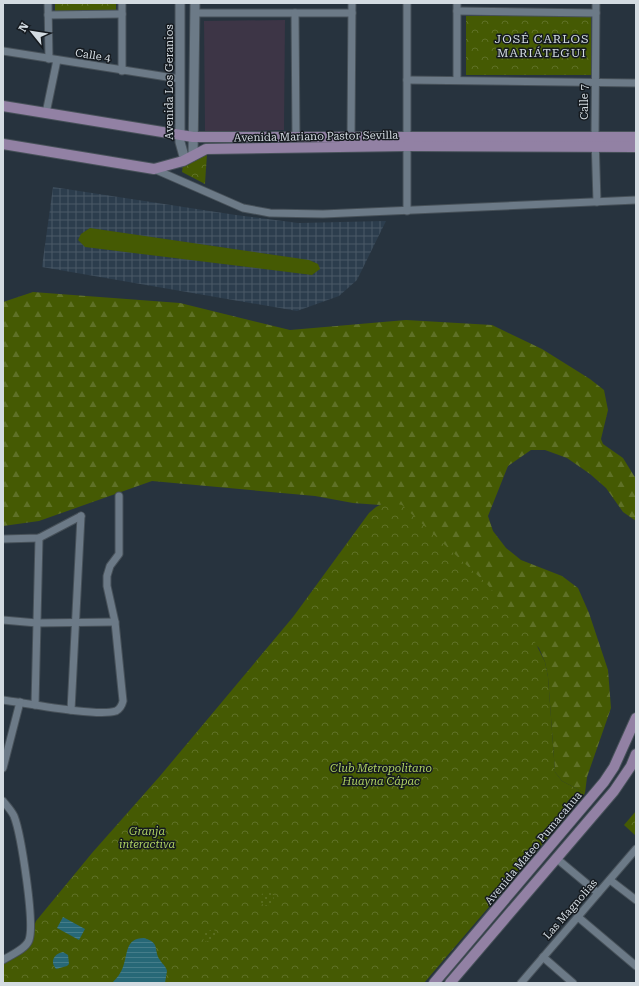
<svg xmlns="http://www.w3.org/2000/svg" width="639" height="986" font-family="'Roboto Serif',serif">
<defs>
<pattern id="industrial-grid" width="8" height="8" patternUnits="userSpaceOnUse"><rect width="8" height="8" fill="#2c3d4d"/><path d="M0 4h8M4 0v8" fill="none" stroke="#4a5866"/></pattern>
<pattern id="forest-firs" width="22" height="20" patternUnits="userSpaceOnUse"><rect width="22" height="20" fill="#455a03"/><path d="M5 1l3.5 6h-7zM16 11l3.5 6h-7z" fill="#5f7127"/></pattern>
<pattern id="park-crowns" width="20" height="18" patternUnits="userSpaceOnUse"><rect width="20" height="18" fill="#455a03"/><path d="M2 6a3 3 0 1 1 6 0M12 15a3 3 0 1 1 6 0" fill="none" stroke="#5f7127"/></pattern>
<pattern id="garden-dots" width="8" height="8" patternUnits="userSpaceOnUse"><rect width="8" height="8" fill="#455a03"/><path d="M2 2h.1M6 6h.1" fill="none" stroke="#5f7127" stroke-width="1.8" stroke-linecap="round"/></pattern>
<pattern id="water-rules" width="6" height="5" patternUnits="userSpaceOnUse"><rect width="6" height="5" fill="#276877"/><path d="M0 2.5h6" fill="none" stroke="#457d8a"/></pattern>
</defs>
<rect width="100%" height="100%" fill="#27333e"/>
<!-- commercial -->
<polygon fill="#3d3546" points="285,20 284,130 205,132 204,21"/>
<!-- industrial -->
<polygon fill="url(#industrial-grid)" points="53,187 236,215 298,223 386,221 357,280 339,296 297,311 42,267"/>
<!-- grass -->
<polygon fill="#455a03" points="90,228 309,260 318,264 320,269 312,275 85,247 78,240 81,234"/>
<!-- forest -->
<polygon fill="url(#forest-firs)" points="33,292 180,303 290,330 406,320 492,325 542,349 590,379 604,390 608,410 601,439 603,444 623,458 636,479 636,521 623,512 606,488 590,474 567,458 545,450 531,450 508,466 488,516 493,531 506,548 521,560 562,576 578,588 589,613 608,670 611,708 587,777 585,793 562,781 555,772 548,677 545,662 539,648 389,503 380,505 353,503 315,496 152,481 39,521 3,526 3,302"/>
<!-- park -->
<g fill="url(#park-crowns)">
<rect x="55" y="3" width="61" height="8"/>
<rect x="466" y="16" width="125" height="59"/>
<polygon points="207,153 205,184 182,172 183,165"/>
<polygon points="384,503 393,503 402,505 487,584 535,642 545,662 548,677 555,772 562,781 585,793 581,799 572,797 567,802 570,812 424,983 3,983 3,963 25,950 36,921 92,853 160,776 293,617 369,513 376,507"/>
<polygon points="636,811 636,836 624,825"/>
</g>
<!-- garden -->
<g fill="url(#garden-dots)">
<circle cx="267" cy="899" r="7"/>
<polygon points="214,929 217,938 204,942 202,933"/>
</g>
<!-- water -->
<g fill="url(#water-rules)">
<polygon points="63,917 85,929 79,940 57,928"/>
<path d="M144 938C161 943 153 950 160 960 163 965 166 966 167 971L165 983H112C117 978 121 973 123 967 128 954 125 938 144 938Z"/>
<path d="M63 952 68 955 69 964 67 966 56 969C50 962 53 954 63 952Z"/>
</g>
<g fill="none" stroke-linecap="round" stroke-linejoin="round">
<!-- minor casing -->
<g stroke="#475159" stroke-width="9">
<g id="minor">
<polyline points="48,3 49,59"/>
<polyline points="457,3 457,80"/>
<polyline points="596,3 595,137 597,202"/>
<polyline points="457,11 596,13"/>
<polyline points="195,13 352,13"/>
<polyline points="295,13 296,138"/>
<polyline points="48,15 122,14"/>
<polyline points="3,51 180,79"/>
<polyline points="122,71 122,3"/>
<polyline points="407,80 636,83"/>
<polyline points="46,113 57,60"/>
<polyline points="351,138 352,3"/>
<polyline points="154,169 243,208 270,213 323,214 636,200"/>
<polyline points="407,211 407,3"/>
<polyline points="3,539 39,538 81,516"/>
<polyline points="3,620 37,623 115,622"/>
<path d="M3 700C26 703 97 717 116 711 120 709 122 705 123 701L115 622 107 586V576L110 566 119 554V496"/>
<polyline points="35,705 39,538"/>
<polyline points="71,710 81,516"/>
<polyline points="3,768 20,702"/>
<path d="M3 801C7 806 11 810 14 816 21 834 35 923 29 940 26 949 11 955 3 960"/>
<polyline points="556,858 598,893"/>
<polyline points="610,880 636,900"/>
<polyline points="578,917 636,966"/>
<polyline points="543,957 573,983"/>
<polyline points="521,983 636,849"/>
</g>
</g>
<!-- tertiary casing -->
<g stroke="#475159" stroke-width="11">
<g id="tertiary">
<polyline points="180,3 180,142 185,160"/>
<polyline points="193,156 195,3"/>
</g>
</g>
<!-- secondary casing -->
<g stroke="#475159" stroke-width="12">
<g id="secondary">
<polyline points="3,106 193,137 636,137"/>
<polyline points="3,144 154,169 183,161 206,149 407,146 636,147"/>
<polyline points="434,983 604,782 614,767 636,718"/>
<polyline points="450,983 614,791 631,766 636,754"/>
</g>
</g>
<!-- minor -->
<use href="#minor" stroke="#6c7a87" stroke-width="7"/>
<!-- tertiary -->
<use href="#tertiary" stroke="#6c7a87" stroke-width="9"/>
<!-- secondary -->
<use href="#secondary" stroke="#9281a4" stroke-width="10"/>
</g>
<g text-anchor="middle" stroke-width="3" stroke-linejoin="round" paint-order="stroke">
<!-- street labels -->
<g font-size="11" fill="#d3dbe1" stroke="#151a1f">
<text transform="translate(93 55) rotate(9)" y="4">Calle 4</text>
<text transform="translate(169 82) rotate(-90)" y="4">Avenida Los Geranios</text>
<text transform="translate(584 102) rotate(-90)" y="4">Calle 7</text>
<text transform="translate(316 136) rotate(-1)" y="4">Avenida Mariano Pastor Sevilla</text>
<text transform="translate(533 848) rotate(-50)" y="4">Avenida Mateo Pumacahua</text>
<text transform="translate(570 909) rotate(-49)" y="4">Las Magnolias</text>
</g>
<!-- park labels -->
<g font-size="11" font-style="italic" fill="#aed161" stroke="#151a1f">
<text x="381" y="772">Club Metropolitano<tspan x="381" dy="13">Huayna Cápac</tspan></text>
<text x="147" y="835">Granja<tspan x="147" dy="13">interactiva</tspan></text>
</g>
<!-- neighbourhood labels -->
<g font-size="12" letter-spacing="1" fill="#d3dbe1" stroke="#151a1f">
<text x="542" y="43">JOSÉ CARLOS<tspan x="542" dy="14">MARIÁTEGUI</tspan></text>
</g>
</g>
<!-- border -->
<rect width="639" height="986" fill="none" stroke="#d3dbe1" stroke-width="8"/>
<!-- north arrow -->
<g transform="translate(32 32) rotate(300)" stroke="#151a1f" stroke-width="3" paint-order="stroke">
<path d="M0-3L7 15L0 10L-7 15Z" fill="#d3dbe1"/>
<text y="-6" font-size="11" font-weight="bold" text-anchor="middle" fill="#d3dbe1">N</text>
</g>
</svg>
